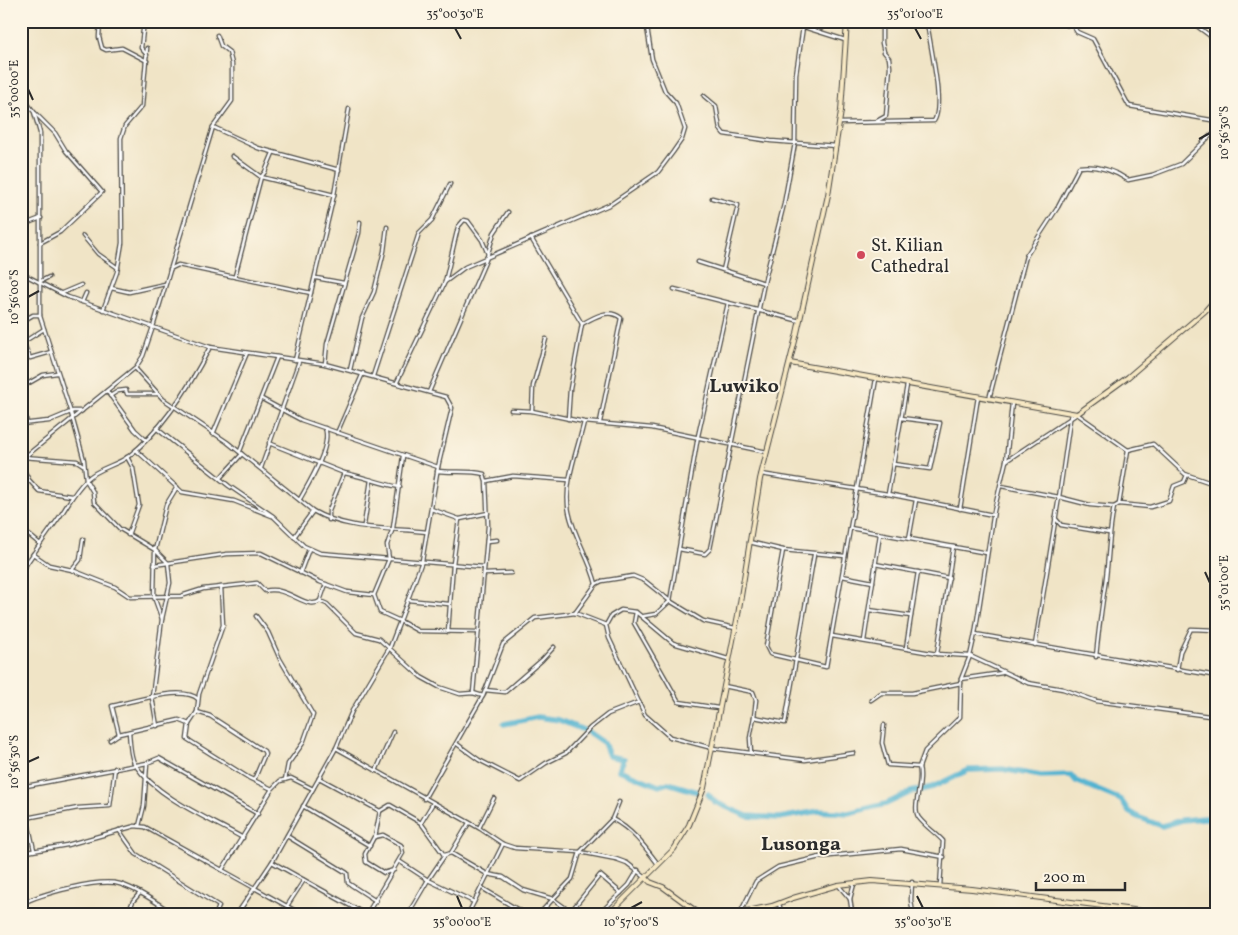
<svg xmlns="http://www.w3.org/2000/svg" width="1238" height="935" font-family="Vollkorn,serif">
<rect width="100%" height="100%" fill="#fcf5e5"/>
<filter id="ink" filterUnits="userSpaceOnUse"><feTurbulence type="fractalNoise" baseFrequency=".02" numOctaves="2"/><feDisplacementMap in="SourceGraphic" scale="10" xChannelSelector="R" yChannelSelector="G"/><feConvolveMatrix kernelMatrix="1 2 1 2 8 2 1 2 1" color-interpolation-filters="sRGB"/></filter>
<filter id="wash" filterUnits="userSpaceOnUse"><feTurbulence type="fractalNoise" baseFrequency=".0096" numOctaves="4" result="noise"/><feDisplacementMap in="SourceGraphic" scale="20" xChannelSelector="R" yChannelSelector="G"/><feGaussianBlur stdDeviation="1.12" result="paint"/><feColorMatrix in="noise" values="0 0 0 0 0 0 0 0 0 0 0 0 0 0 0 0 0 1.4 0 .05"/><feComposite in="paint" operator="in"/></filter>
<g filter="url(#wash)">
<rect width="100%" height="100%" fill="#f0e4c6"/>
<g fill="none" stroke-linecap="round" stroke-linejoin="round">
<!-- river -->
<g stroke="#52b3d0" stroke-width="5.5">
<polyline points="504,724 538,717 559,720 588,732 604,743 609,756 624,759 619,770 659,786 668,783 698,792"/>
<polyline points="708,794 715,802 747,816 779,818 819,811 848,813 886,804 911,792 933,787 968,770 1002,769 1041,776 1071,775 1076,781 1121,800 1129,812 1138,817 1162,826 1182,820 1217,817"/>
</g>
</g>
</g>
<g filter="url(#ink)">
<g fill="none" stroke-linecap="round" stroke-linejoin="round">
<!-- street casing -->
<g stroke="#494742" stroke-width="5">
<g id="street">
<polyline points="100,21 99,37 102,48 106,50 122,48 147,61"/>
<polyline points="144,21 141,48 147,55"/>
<polyline points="785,21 845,40"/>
<polyline points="1059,21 1067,25 1069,21"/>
<polyline points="1190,21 1217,41"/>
<polyline points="1067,25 1072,24 1077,32 1093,39 1129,106 1217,121"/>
<polyline points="217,35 221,46 229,52 232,64 232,101 213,127 153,327 210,347 325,364 446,397 452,408 438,467 422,561 400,621 418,631 478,632"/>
<polyline points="21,95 34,112 40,133 40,316 71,413 84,460 86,480 93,492 94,502 120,529 155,550 154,597 162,619"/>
<polyline points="704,96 716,106 720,129 724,134 771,141 836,146"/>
<polyline points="35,113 55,133 66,151 102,192 60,232 40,243"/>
<polyline points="877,121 886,116 890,67 889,58 884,52 882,43 882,21"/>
<path d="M839 123 934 121C945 104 929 43 927 21"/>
<polyline points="213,127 258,148 339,170"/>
<polyline points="232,156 261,177 334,195"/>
<polyline points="712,198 738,205 723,270"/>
<polyline points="83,236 98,254 118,268"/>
<polyline points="531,238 582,324 570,389 568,419"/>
<polyline points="21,249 28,223 41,218"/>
<polyline points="698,262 764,283"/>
<polyline points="170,269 178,265 311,293"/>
<polyline points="21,273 68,297 153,327 143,356 136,367 21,460"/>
<polyline points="235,276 261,177 265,172 273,153"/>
<polyline points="316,278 344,283"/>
<polyline points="39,282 49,277"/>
<polyline points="445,282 458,227 464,220 468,221 482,240 488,254"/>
<polyline points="111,288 129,292 165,284"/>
<polyline points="674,289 800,321"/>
<polyline points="62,293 81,285"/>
<polyline points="82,302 86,293"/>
<polyline points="103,310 117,272 122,243 121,138 125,126 142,106 147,48"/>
<polyline points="21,322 33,315 40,315"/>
<path d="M582 324C594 317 609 308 621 318L600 422"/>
<polyline points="23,342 30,358 51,352"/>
<polyline points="22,343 44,329"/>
<polyline points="295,360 334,195 349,109"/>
<polyline points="325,364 327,344 359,233 360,222"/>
<polyline points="21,366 22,400 27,423"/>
<path d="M135 368 163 399 227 442 313 511C345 530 390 528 427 532"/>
<polyline points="350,370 362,318 374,292 384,251 387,227"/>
<polyline points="373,376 419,233 432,220 450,184"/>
<polyline points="397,382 445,282 465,267 611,204 658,172 673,152 682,139 685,129 676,103 665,91 652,59 646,21"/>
<polyline points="22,387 43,375 57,373"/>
<polyline points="107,391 135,430 146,440"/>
<polyline points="429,392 486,260 494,233 508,212"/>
<polyline points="110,396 118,391 126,390 127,394 159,394"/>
<polyline points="262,399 301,420 438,467"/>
<path d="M989 399 1026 256 1058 207 1079 167C1097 165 1113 170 1128 180L1152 175 1181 164 1217 129"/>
<polyline points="511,410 532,411 584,422 652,428 767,452"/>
<polyline points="532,411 533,386 546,339"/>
<polyline points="1071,413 1059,497 1090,505 1114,507 1119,504 1128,450"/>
<polyline points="21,424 49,421 73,411 82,411"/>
<polyline points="156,428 229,486 273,516 304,546 320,553 484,567"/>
<polyline points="337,433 363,373"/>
<polyline points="213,434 247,353"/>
<polyline points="269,443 344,473 329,510 329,520"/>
<polyline points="136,450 182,492 234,501 272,516"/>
<polyline points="240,451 277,357"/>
<polyline points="23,457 77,461 83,465"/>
<polyline points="127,457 133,468 139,505 128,535"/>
<polyline points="1006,461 1077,414 1128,450 1153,444 1185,474 1217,485"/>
<polyline points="893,464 930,469 940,423 901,418"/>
<polyline points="21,465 29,480 39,491 71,496"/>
<polyline points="261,468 299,361"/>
<path d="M437 471C453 473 469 470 484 474L486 481 488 526 473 693"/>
<path d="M344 473C363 476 380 484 400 487"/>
<polyline points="761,474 888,494 993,515"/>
<polyline points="220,478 242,454"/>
<polyline points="486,481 513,476 569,480"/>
<polyline points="1001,486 1059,497 1035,645"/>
<polyline points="177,487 166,505 155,550 168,563 227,554 261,553 320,582 347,592 374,595 380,612 400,621 390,647 352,711 336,748 272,862 237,914"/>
<polyline points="888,494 907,385"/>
<path d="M300 499C309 483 332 446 325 428"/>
<polyline points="1119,504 1150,507 1169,501 1174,486 1184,482 1187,475"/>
<polyline points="431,509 459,519 453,564 448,632"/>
<polyline points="960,509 978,397"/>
<polyline points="1055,518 1061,525 1109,533"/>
<polyline points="460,519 488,513"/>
<polyline points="364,525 371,480"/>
<polyline points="850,528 987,553"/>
<polyline points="21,533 29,535 40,544"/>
<polyline points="294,537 313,511"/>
<polyline points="909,539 916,500"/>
<polyline points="487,541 497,540"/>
<polyline points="749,542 783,550 845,556"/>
<polyline points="679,549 705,554 710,549 764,283 784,204 795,143 796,74 803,27"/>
<polyline points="783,550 766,646 770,654 826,667 876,379"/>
<path d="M33 554 49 565 72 570 115 587 130 597 181 596 203 589 257 583 265 591C287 585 307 611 320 601L327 604 356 633 379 639 421 677 439 687 460 694 473 693 483 696"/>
<polyline points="875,564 949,578"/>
<polyline points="154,565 168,563 170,583 162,619 152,697 157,726"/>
<polyline points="72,570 80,560 83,539"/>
<path d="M21 572C33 554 45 537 58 519 69 504 72 494 86 480 99 467 116 466 129 456 164 428 190 386 210 347"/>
<polyline points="300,573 309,549"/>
<polyline points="484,574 511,573"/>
<polyline points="842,576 873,582"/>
<polyline points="596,584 602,581 633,576 645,581 670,601 703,621 735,628"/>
<polyline points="374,595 389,559 387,545 393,528 403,456"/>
<polyline points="408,600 449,604"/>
<polyline points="320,601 326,584"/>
<polyline points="869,610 911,616"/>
<polyline points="636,612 634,623 679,702 718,708"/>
<path d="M575 613 596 584C590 559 574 537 569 512 563 484 578 449 584 422"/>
<polyline points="256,616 268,632 280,659 313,715 303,743 288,764 285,780"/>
<polyline points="644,616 656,614 670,601 698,436 728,303"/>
<polyline points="975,634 1217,676"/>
<polyline points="832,636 937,654 970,656 1028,683 1063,689 1096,701 1217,717"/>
<polyline points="864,641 880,534"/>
<polyline points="906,648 918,572"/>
<polyline points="937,654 953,547"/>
<path d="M1096 657C1098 635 1101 613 1104 592 1109 563 1108 536 1114 507"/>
<polyline points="728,659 673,643 636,612 621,610 611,616 606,625 609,638 645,715 670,737 712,748 805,760 854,753"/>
<polyline points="1177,670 1180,652 1191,629 1217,630"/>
<polyline points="961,679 1002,673"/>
<polyline points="724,686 753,692 756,700 754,717"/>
<polyline points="485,690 505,692 542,660 554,647"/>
<polyline points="871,700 881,693 912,693 961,683"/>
<polyline points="197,712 199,694 223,625 221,587"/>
<path d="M884 725 882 743 888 765 919 767C924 783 911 808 919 818 926 827 936 833 943 841L940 886"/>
<path d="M129 732C130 742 130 759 136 766 158 798 210 819 243 838"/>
<path d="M119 734 112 706C131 702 183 685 198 699"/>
<polyline points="110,740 119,734 179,720 189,724"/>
<polyline points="457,744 479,760 520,781 546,763 566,753 590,728 608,714 639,702"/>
<polyline points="336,748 479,828 503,844 515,848 580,852 616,859 627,863 646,878"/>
<polyline points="751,753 750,738 754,717 785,723 814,555"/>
<polyline points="919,767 925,751 960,717 961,679 970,656 975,634 994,511 1006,461 1012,403"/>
<polyline points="376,771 393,732"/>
<polyline points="319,778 380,811 375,837"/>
<polyline points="254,780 265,754 264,751 210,716 197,712 189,724 187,739 249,778 272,789"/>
<polyline points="21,787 147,763 159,758 258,814"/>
<polyline points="424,799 483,696 503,644 535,618 575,613 606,625"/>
<polyline points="303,806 370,846"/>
<polyline points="380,811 390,805 421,823 444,855"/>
<polyline points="27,818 34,850"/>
<polyline points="21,819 78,808 110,806 115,768"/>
<path d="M612 819C632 829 645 847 658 864"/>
<polyline points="421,823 433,803"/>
<polyline points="139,826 144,806 147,764"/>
<polyline points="479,828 494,798"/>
<polyline points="119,830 136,854 219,906 216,914"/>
<polyline points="287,836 347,873 348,883 376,901"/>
<polyline points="21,853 67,845 135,826 145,827 301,914"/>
<polyline points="451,853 487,874 503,877 523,890 553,899 574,914"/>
<polyline points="399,861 428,880 474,902"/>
<polyline points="272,862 365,914"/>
<polyline points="222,870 272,789 280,781 291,778 313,789"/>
<polyline points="912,882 911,900 913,914"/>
<polyline points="839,886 850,899 852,912 872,914"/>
<polyline points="482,888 525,914"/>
<polyline points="850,899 854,884"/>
<path d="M21 904C40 894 99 878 120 884 139 890 157 903 174 914"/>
<polyline points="779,904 782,914"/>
<polyline points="287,906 304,880"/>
<polyline points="571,911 600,875 621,893"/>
<polyline points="741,911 756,881 778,867 820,857 901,849 944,857"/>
<polyline points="128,914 133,901 140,893"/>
<polyline points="367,914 403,853 401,845 383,835 374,837 365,854 366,862 384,873 394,870"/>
<polyline points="408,914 428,880 445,855 451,853 469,823"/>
<polyline points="468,914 503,844"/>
<polyline points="539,914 572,879 580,852 612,819 619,802"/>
<polyline points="599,914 629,885 638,870"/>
<polyline points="895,914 909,914"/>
</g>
</g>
<!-- secondary casing -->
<g stroke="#494742" stroke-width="6">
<g id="secondary">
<polyline points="790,363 1077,414 1128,377 1205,311 1212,303 1217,290"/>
<polyline points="646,878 650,882 663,887 700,914"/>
<polyline points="609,914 674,849 689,825 704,788 738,615 760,479 797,333 828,195 841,111 847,21"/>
<polyline points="732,914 772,906 793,898 838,885 872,881 972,889 1164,914"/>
</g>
</g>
<!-- street -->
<use href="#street" stroke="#fff" stroke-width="2.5"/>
<!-- secondary -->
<use href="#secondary" stroke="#f7e8c3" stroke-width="4"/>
</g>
</g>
<!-- ticks -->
<path fill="none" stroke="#2b2b2b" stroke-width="2" d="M455 28 461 39M915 28 921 39M28 89 33 100M1199 139 1210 133M28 297 39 291M1205 572 1210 583M28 762 39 757M457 896 462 908M917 896 923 908M631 908 642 902"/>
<!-- markers -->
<circle fill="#d1495b" stroke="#fcf5e5" stroke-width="2" cx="861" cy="255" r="5"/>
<g text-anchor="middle" stroke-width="4" stroke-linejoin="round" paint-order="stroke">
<!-- poi labels -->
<g font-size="18" fill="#2b2b2b" stroke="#fcf5e5" text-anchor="start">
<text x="871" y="251">St. Kilian<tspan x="871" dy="21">Cathedral</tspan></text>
</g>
<!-- quarter labels -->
<g font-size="20" font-weight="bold" fill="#2b2b2b" stroke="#fcf5e5">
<text x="744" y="392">Luwiko</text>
<text x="801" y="850">Lusonga</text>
</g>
</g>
<!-- margin -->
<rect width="1238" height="935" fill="none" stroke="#fcf5e5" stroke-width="55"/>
<!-- scale -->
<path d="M1036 882v8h89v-8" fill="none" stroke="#2b2b2b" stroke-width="2.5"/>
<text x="1043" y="882" font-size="15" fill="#2b2b2b" stroke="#fcf5e5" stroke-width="4" paint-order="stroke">200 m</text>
<rect x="28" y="28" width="1182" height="880" fill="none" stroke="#2b2b2b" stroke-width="2"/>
<g font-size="12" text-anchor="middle" fill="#2b2b2b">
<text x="455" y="18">35°00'30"E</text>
<text x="915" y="18">35°01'00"E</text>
<text transform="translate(14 89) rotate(-90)" y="4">35°00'00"E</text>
<text transform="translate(1224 133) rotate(-90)" y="4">10°56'30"S</text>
<text transform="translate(14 297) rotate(-90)" y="4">10°56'00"S</text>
<text transform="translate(1224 583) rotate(-90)" y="4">35°01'00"E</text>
<text transform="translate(14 762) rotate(-90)" y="4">10°56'30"S</text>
<text x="462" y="926">35°00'00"E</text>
<text x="631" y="926">10°57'00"S</text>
<text x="923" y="926">35°00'30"E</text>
</g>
</svg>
